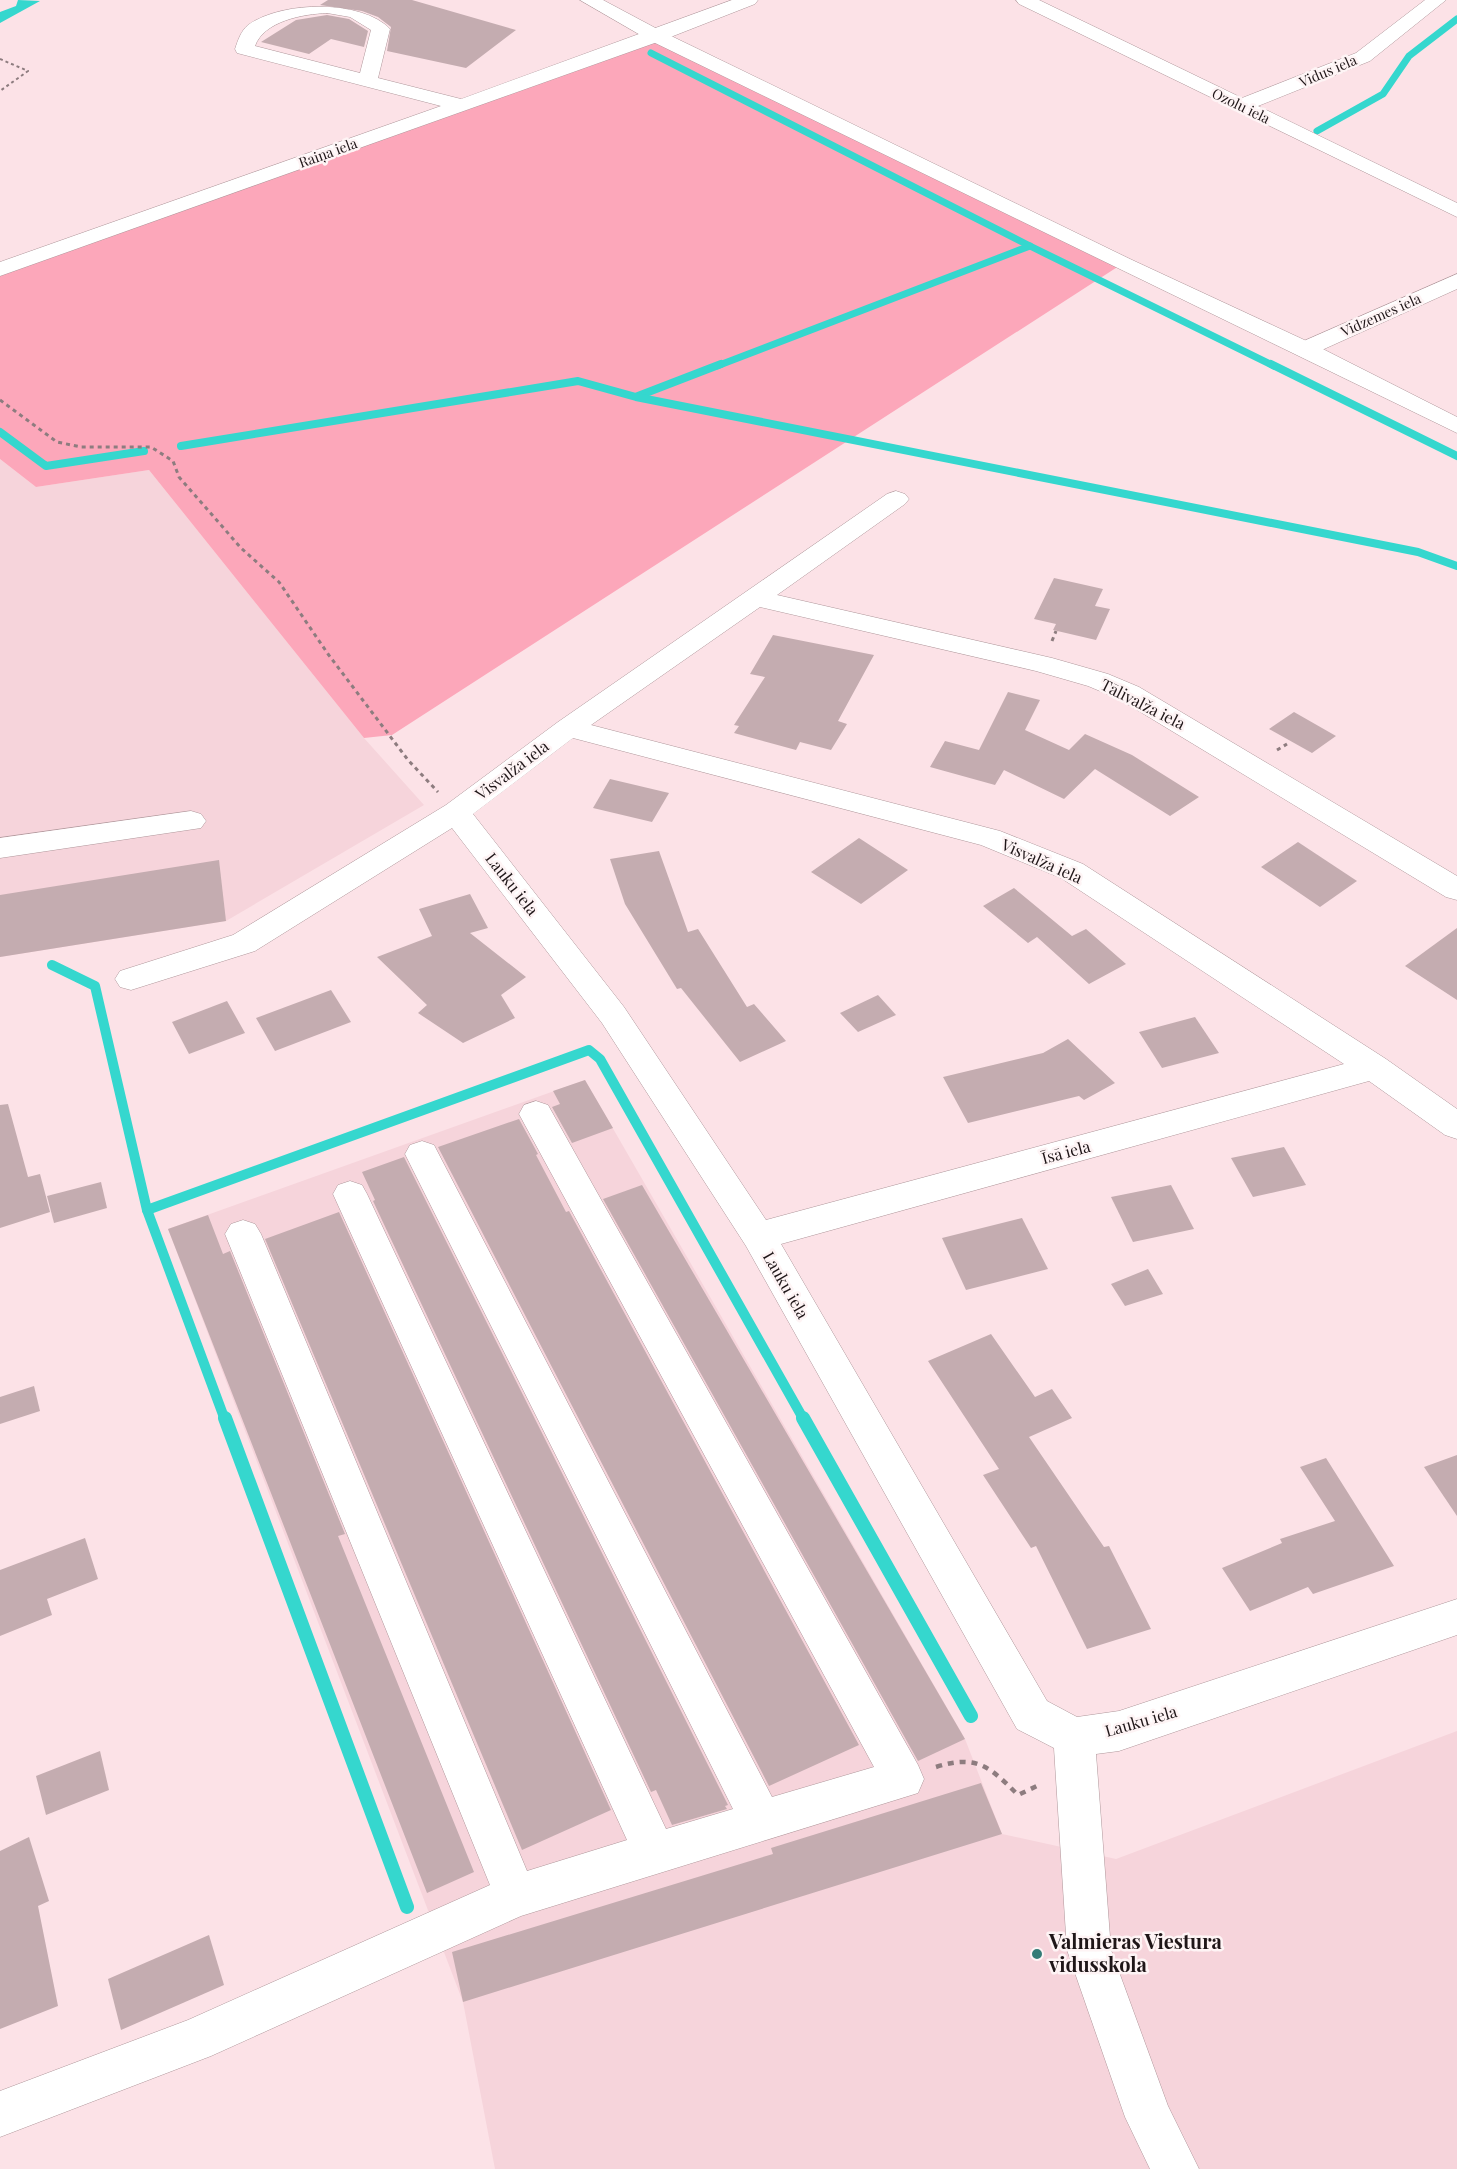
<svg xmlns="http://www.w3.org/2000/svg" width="1457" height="2169" font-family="'Playfair Display',serif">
<rect width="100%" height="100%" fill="#fce2e7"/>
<!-- built -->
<g fill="#f6d4db">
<polygon points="0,459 36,487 149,470 364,738 424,805 226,921 0,957"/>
<polygon points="585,1080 965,1739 1002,1834 1116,1859 1457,1731 1457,2169 495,2169 463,2002 168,1229"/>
</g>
<!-- green -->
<polygon fill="#fca7ba" points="656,36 1122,264 392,735 364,738 149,470 36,487 0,459 0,269"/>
<!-- water -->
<polygon fill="#35d7ce" points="18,0 40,1 0,23 0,12 16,6"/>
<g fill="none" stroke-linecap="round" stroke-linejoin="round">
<!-- stream-far3 -->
<g stroke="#35d7ce" stroke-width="7">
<polyline points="651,53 1030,246 1274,366"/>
<polyline points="1317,131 1383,94 1409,56 1457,19"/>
<polyline points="717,366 1030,246"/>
</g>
<!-- stream-far2 -->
<g stroke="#35d7ce" stroke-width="8">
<polyline points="1271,364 1457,456"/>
<polyline points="638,396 721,364"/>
<polyline points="0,432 46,466 144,451"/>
<polyline points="181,446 578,381 636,397 1418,552 1457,566"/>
</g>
<!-- stream-far1 -->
<g stroke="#35d7ce" stroke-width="10">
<polyline points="52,965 95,986 147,1210 225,1420"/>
<polyline points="147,1210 589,1050 600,1059 804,1420"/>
</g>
<!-- stream -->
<g stroke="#35d7ce" stroke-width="14">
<polyline points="225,1418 407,1907"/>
<polyline points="803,1418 971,1716"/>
</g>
</g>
<!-- building -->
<g fill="#c4acb0">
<polygon points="328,0 412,0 516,30 466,68 387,51 391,27 378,17 362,11 320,5"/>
<polygon points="327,15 349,19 368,31 364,47 331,39 309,54 261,42 296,20"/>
<polygon points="1054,578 1103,589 1095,606 1110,609 1096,640 1053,630 1056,624 1034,619"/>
<polygon points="773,635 874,655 838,721 847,724 831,750 800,742 796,750 734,733 739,726 734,725 765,677 750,674"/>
<polygon points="1008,692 1040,700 1025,730 1069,750 1085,734 1132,755 1199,797 1170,816 1095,769 1064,799 1004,770 995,785 930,767 945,741 979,750"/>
<polygon points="1294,712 1336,736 1312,753 1269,729"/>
<polygon points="610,779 669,793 652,822 593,808"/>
<polygon points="859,838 908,870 861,904 811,872"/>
<polygon points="1298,842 1357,881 1320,907 1261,867"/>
<polygon points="659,851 688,932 698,929 747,1007 754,1004 786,1041 740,1062 681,988 677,989 625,904 610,859"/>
<polygon points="219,860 226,921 0,957 0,895"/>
<polygon points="1014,888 1072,936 1086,929 1126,964 1089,984 1037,937 1028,943 983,906"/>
<polygon points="470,894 488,928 470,933 526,977 501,995 515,1018 463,1043 418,1013 427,1005 377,957 432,936 419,909"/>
<polygon points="1457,928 1457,1000 1405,966"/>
<polygon points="331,990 351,1022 275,1051 256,1018"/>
<polygon points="878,995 896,1015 858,1032 840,1013"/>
<polygon points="227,1001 245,1033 189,1054 172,1022"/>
<polygon points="1195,1017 1219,1053 1162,1068 1139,1032"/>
<polygon points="1068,1039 1115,1083 1084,1100 1079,1096 968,1123 943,1077 1043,1053"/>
<polygon points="585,1080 613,1128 572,1143 552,1107 560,1104 553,1091"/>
<polygon points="8,1104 28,1177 40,1174 50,1212 0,1228 0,1105"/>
<polygon points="519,1119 538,1154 536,1155 566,1212 569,1211 859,1745 769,1786 438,1147"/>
<polygon points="1284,1147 1306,1185 1253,1197 1231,1158"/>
<polygon points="404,1157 728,1805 725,1806 727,1809 672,1825 656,1790 651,1792 373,1201 375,1200 362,1172"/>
<polygon points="101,1182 107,1208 54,1223 47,1196"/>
<polygon points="642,1185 965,1739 918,1761 603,1199"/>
<polygon points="1171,1185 1194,1229 1133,1242 1111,1197"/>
<polygon points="339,1212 611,1810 522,1850 265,1239"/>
<polygon points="208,1215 223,1254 230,1251 345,1534 338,1536 474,1872 427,1893 168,1229"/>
<polygon points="1022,1218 1048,1269 966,1290 942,1238"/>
<polygon points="1148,1269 1163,1294 1125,1306 1111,1284"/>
<polygon points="991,1334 1035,1397 1052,1389 1072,1418 1029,1437 1104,1547 1109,1546 1151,1629 1087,1649 1036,1546 1031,1548 983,1475 999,1469 928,1361"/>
<polygon points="34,1386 40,1411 0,1424 0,1397"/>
<polygon points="1457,1455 1457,1516 1424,1467"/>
<polygon points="1326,1458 1394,1566 1313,1594 1308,1587 1250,1611 1222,1568 1282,1543 1280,1539 1335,1521 1300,1467"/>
<polygon points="85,1538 98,1579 47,1599 52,1615 0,1636 0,1570"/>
<polygon points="100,1751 109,1790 46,1815 36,1776"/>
<polygon points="981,1783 1002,1834 463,2002 452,1952 773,1854 771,1848"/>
<polygon points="29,1837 49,1901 38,1906 58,2006 0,2029 0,1851"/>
<polygon points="209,1935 224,1985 121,2030 108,1979"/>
</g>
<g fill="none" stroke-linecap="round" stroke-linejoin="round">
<!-- minor casing -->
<g stroke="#af979b" stroke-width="1">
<g id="minor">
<path d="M732 0H758L755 4 663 40 0 276V262L441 106 237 53 235 49C238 40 241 31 248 25 283 0 363 0 390 29L378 78 461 99ZM327 13 350 17 371 30 360 73 255 46C264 21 303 14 327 13Z"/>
<polygon points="1016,0 1039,0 1242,98 1356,53 1425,0 1446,0 1370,61 1258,106 1457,203 1457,217 1019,4"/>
<polygon points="1457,274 1457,289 1313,354 1297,354 1293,349 1297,344"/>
<path d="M896 491 905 494 909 499 905 504 777 595 1052 658 1108 674 1139 687 1457 876V900L1446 897 1119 699 1088 686 1036 671 760 607 591 725 1000 831 1083 864 1386 1059 1457 1109V1139L1445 1135 1369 1081 781 1244 1047 1701 1077 1717 1119 1711 1457 1599V1635L1119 1751 1096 1754 1111 1950 1168 2106 1199 2169H1150L1125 2117 1067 1950 1054 1748 1017 1729 746 1246 602 1023 452 828 255 951 131 990 120 987 115 979 120 971 233 935 446 805 558 722 887 494ZM573 738 981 845 1061 878 1344 1064 766 1220 624 1007 473 814Z"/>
<polygon points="191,811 201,814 206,821 201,828 0,858 0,838"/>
<polygon points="536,1101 548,1105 918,1765 924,1779 918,1793 521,1916 211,2056 0,2137 0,2091 188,2020 490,1885 225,1234 231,1224 243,1220 255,1224 261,1234 527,1871 627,1840 333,1194 338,1185 350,1181 362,1185 367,1194 666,1829 733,1809 405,1154 410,1145 422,1141 434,1145 772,1797 874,1767 519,1114 524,1105"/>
</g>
</g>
<!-- highway casing -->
<g stroke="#af979b" stroke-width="1">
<polygon id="highway" points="580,0 603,0 663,32 1130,259 1313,344 1457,417 1457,433 649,40"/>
</g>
<!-- path-far2 -->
<polyline stroke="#8d7c7f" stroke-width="2" stroke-dasharray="3 3" stroke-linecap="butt" points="0,59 28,71 0,91"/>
<!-- path-far1 -->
<g stroke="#8d7c7f" stroke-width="3" stroke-dasharray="4 4" stroke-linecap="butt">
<polyline points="0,400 57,442 81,447 151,447 173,461 179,477 241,548 279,582 328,654 408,760 438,792"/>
<polyline points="1052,641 1056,631"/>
<polyline points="1277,750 1287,744"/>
</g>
<!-- path -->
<path stroke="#8d7c7f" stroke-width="4.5" stroke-dasharray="6 6" stroke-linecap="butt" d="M936 1767C977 1754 990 1767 1018 1795L1039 1785"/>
<!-- minor -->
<use href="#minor" fill="#fff" fill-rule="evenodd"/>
<!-- highway -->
<use href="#highway" fill="#fff" fill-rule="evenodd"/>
</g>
<!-- markers -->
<circle fill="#347c77" stroke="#fef4f5" stroke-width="2" cx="1037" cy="1954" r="6"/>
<g text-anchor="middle" stroke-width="5" stroke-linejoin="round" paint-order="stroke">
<!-- far-street labels -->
<g font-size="14" fill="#1f1618" stroke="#fef4f5">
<text transform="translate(1328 71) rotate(-23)" y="5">Vidus iela</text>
<text transform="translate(1241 106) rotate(26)" y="5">Ozolu iela</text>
<text transform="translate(328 153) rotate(-20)" y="5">Raiņa iela</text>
<text transform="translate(1381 315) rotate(-24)" y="5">Vidzemes iela</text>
</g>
<!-- street labels -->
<g font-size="16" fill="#1f1618" stroke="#fef4f5">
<text transform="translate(1143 704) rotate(27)" y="6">Tālivalža iela</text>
<text transform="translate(512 770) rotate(-37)" y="6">Visvalža iela</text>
<text transform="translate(1042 861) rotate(24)" y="6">Visvalža iela</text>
<text transform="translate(512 884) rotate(52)" y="6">Lauku iela</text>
<text transform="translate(1066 1152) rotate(-15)" y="6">Īsā iela</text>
<text transform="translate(786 1285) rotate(60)" y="6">Lauku iela</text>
<text transform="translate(1141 1721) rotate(-16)" y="6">Lauku iela</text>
</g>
<!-- near-poi labels -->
<g font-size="20" font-weight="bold" fill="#1f1618" stroke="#fef4f5" text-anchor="start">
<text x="1049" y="1949">Valmieras Viestura<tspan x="1049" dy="23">vidusskola</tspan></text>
</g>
</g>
</svg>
